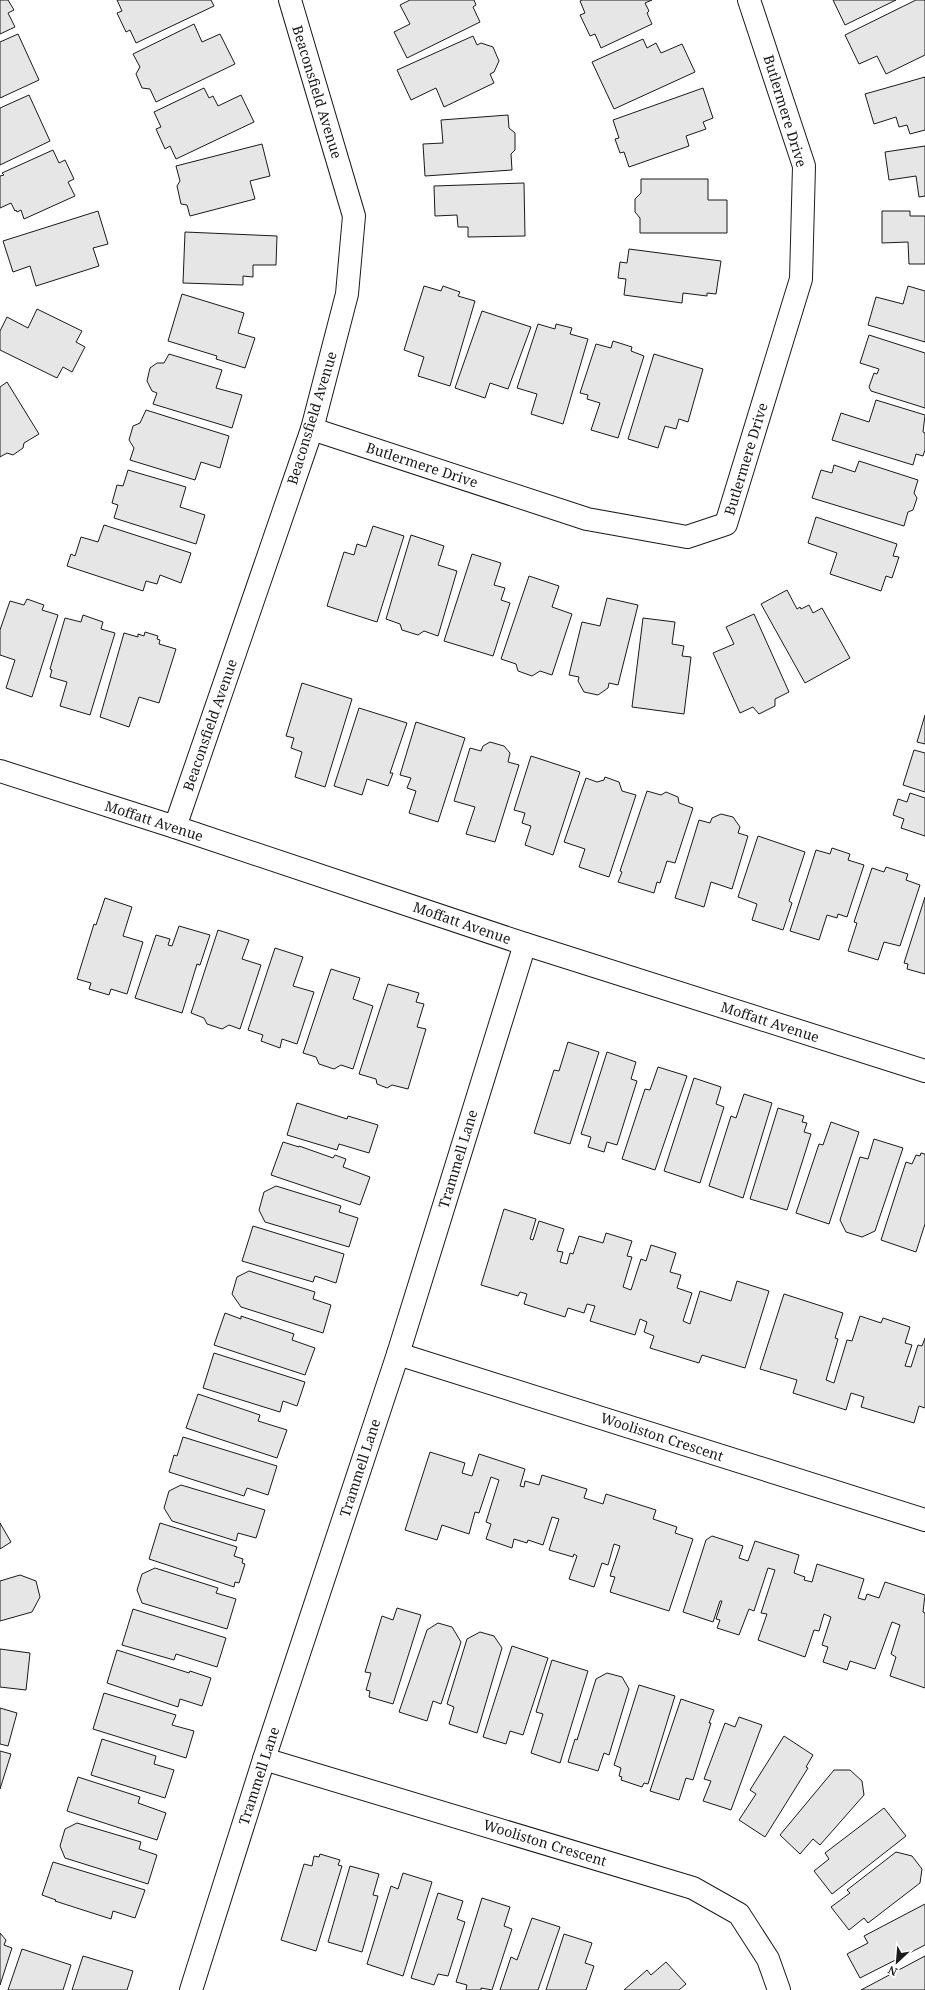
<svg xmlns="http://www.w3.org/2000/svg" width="925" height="1990" font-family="'Noto Serif',serif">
<rect width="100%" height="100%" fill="#fff"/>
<!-- building -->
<g fill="#e6e6e6" stroke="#1a1a1a">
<polygon points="0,0 8,0 14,10 8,13 15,27 0,34"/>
<polygon points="117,0 211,0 214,6 136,43 130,30 126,32 117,13 122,11"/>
<polygon points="410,0 474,0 476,5 473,7 480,22 407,58 394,32 410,24 400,5"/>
<polygon points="582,0 652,0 645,3 649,11 647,13 652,24 601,48 595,34 590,36 580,15 585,13 580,1"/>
<polygon points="833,0 896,0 845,25"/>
<polygon points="916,0 925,0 925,55 886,74 877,56 859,64 845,35"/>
<polygon points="194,24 202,42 220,34 235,64 156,102 150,89 142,88 136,74 140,67 133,54"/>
<polygon points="18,34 39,80 0,98 0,42"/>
<polygon points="473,36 477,45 481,43 493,47 499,61 494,72 490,74 494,83 444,107 436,88 411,100 397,70"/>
<polygon points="643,39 647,48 656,43 661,53 682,44 695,72 614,109 592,62"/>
<polygon points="925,77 925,130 910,134 907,125 899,127 896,117 874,124 865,94"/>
<polygon points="204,88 209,98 213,96 218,106 241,95 254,122 176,159 170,146 165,149 156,129 161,127 154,112"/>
<polygon points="703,88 713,118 703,122 706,129 686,136 689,146 629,167 624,152 620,153 615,139 619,138 613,120"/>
<polygon points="29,95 50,141 0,165 0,108"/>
<polygon points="508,115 509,128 515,133 515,150 511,154 512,170 425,176 423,144 443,143 441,120"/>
<polygon points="262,144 270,176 250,181 255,199 190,216 187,205 181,204 177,186 180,181 176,166"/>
<polygon points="925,146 925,196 919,197 916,176 889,180 885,152"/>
<polygon points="53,150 59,163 65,160 74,179 68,182 75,196 24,219 21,210 17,212 16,210 15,211 11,203 0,208 0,176 4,175 2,173"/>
<polygon points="641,179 708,179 708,200 727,200 727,233 640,233 640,218 635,212 635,199 641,193"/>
<polygon points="524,183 525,236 468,237 468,227 458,227 457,215 435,216 434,186"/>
<polygon points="98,211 108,244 93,248 99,266 36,286 30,266 13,272 3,241"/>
<polygon points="882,211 910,211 910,216 925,216 925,264 909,264 908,242 882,243"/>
<polygon points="185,232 277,236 276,265 253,265 253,277 243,276 243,285 183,283"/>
<polygon points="629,249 721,261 716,294 707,293 707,296 683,293 682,303 624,295 626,279 618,278 620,262 627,263"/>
<polygon points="424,286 441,291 443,286 460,292 458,296 475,301 450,386 418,376 424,357 404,350"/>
<polygon points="908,286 925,291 925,342 868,325 876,297 903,304"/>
<polygon points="182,294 244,313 238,333 255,338 245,368 216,359 217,356 168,341"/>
<polygon points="37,309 82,331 76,342 85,347 72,372 63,367 57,378 0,350 0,331 7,317 28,328"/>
<polygon points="482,311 531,327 508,389 490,383 485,398 455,388"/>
<polygon points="538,324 555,329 556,324 572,328 570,334 588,339 563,424 531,414 537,394 517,388"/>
<polygon points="869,335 925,353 925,408 871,391 869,387 874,373 877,374 879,369 860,363"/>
<polygon points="613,341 632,347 631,351 644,356 618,438 591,430 600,403 587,399 588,395 580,393 596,344 611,348"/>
<polygon points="169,354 222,370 216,388 242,395 232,428 153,404 157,393 152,391 147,381 150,368 157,363 164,363"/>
<polygon points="654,354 703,369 688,422 679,419 676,429 665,426 658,448 628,439"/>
<polygon points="7,382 39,434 24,443 23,448 13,455 7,453 0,457 0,387"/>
<polygon points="876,400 925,415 923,432 925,433 925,450 923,456 916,454 913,465 832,440 841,413 869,422"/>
<polygon points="146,410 229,436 220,468 201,462 195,480 130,460 134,448 129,440 133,426 140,423"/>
<polygon points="859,461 918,480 914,493 917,498 913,510 908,512 904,526 812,498 821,470 832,473 834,465 855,472"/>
<polygon points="128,470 186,487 180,507 205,515 196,544 114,518 118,505 112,503 117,485 123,486"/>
<polygon points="816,517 897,544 893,556 899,557 892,578 886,576 881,591 830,574 837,553 808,543"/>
<polygon points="104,525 191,553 181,583 160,575 157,584 146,581 143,591 67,566 71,554 75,556 81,537 98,542"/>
<polygon points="373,526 404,536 377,622 327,606 344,552 354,555 357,544 366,547"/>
<polygon points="411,535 444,546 438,565 457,571 438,636 424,631 418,635 402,630 400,624 386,619"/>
<polygon points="472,554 501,563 494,585 505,588 501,600 510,603 493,656 444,641"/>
<polygon points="529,576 559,586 552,607 572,614 552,675 540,671 532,676 518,671 516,664 501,659"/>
<polygon points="787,590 797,609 800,607 801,609 809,605 813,613 822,608 850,658 805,683 761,604"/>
<polygon points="607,598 638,605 618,685 609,683 608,688 598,695 584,692 578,681 579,677 569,675 582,622 600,626"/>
<polygon points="27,599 44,605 42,610 58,615 32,697 6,688 15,660 0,655 0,630 10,601 24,605"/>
<polygon points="754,614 789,692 775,699 775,706 759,714 753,707 740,713 713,653 734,644 726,627"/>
<polygon points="83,615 103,622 101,629 115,633 90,715 60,706 67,682 50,677 52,670 50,669 65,618 81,622"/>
<polygon points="643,618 675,622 672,644 684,646 682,656 691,657 684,714 632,707"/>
<polygon points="145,632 158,636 157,639 160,640 159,644 176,649 159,703 139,697 129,727 100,717 124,633 138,637 138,634 144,636"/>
<polygon points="302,683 352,699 325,787 295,777 302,752 291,748 294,738 286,736"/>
<polygon points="359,708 407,723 390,773 393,773 388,786 367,779 362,795 334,786"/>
<polygon points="925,715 925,744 917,742"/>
<polygon points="416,722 465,738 438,822 409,813 416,791 407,788 411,778 400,775"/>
<polygon points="490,742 504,746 510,753 508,762 519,765 495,842 466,834 475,807 454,801 470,748 481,751 483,746"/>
<polygon points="914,750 925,753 925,792 903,785"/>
<polygon points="531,756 580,772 553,855 525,845 531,826 522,823 525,813 514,810"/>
<polygon points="605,777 619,782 622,791 636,795 609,877 579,867 585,849 564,842 586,778 597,782 604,780"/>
<polygon points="647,791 661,795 666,792 678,797 679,803 693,808 675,863 667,861 660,883 657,882 654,893 618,882 622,872 620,871"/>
<polygon points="910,793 925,798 925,836 901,828 904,819 893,815 898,799 907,802"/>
<polygon points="721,814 733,817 740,827 738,833 748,836 732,889 711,882 704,907 675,898 699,820 710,823 712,818"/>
<polygon points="758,836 805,852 789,901 792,903 783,930 752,920 757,904 738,897"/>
<polygon points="832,848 850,854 848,860 864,865 847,917 838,914 837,918 827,915 819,940 790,931 816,850 830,854"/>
<polygon points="886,867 908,874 906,880 920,885 900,946 884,942 878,960 848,951 857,923 854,922 872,868 884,872"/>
<polygon points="925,897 925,974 907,969 908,964 904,963"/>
<polygon points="105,898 132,907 123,936 143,942 127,994 111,989 109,995 89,989 91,983 77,979 94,924 96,925"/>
<polygon points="179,926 210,935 200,965 197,964 182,1013 135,998 156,935 170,939 168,945 172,946"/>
<polygon points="218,930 249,940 242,959 261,965 240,1029 229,1025 222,1029 207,1024 204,1018 191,1013"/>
<polygon points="275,948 303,957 293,986 314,992 297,1044 282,1039 280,1048 261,1041 263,1035 248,1030"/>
<polygon points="331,969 360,978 353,999 373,1006 353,1069 341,1065 334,1069 319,1064 316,1057 303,1053"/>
<polygon points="388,984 419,993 416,1002 424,1004 417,1027 426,1029 408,1089 392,1085 387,1088 377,1084 376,1079 359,1074"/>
<polygon points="568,1042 599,1052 570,1144 534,1133 554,1070 559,1071"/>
<polygon points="607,1052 636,1062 631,1079 637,1081 617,1145 607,1142 604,1152 588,1147 591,1137 581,1134"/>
<polygon points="658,1067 687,1076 655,1170 622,1159 645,1089 650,1090"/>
<polygon points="694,1078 721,1087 716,1104 724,1107 700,1183 664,1171"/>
<polygon points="744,1094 772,1103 743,1198 709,1186 731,1116 736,1118"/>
<polygon points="297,1103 347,1119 348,1116 378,1125 369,1153 339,1144 337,1150 287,1135"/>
<polygon points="778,1108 804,1116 802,1122 807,1123 804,1132 811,1134 787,1210 750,1199"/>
<polygon points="831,1122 859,1132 829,1224 796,1213 819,1144 823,1145"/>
<polygon points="874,1139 903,1148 875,1231 862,1237 846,1232 840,1220 860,1157 868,1159"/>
<polygon points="283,1142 299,1147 299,1146 333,1158 335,1155 346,1159 343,1167 370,1177 360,1205 271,1175"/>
<polygon points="921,1153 925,1154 925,1224 916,1252 881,1240 906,1162 912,1164 916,1155 920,1156"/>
<polygon points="276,1186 341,1206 339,1212 358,1218 349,1247 265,1222 259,1210 264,1192"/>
<polygon points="504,1209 536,1219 530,1239 533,1240 539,1221 564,1229 557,1251 563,1252 560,1262 567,1264 570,1253 573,1254 579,1236 603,1243 606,1233 632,1241 627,1256 632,1257 623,1287 631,1290 641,1259 646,1261 651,1245 676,1253 670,1272 681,1275 677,1288 692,1293 683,1321 690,1324 700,1291 731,1301 737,1281 769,1291 745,1368 702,1355 699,1363 650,1348 654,1336 644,1332 647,1322 640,1319 635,1335 590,1321 595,1306 587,1304 584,1313 568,1308 565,1317 524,1304 527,1294 520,1292 518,1296 481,1285"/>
<polygon points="253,1226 344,1254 336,1283 315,1276 313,1282 242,1261"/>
<polygon points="249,1271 315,1292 313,1299 331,1305 323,1333 241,1307 232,1294 237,1277"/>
<polygon points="784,1294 843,1313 835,1338 838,1339 826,1380 834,1383 847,1340 852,1341 860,1316 881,1323 883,1318 910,1327 905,1343 912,1345 905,1366 911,1367 918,1345 922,1346 925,1338 925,1408 919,1406 914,1423 861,1407 864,1397 851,1393 846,1410 793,1393 797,1380 760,1369"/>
<polygon points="225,1313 241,1319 241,1316 294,1334 292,1340 315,1348 305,1375 214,1345"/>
<polygon points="214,1353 305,1382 297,1406 283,1401 280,1412 203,1388"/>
<polygon points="198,1394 260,1415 258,1421 287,1430 277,1458 186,1428"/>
<polygon points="183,1437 277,1466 268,1495 247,1488 244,1496 169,1472 174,1455 177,1456"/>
<polygon points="430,1452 465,1463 462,1473 472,1476 479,1454 525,1469 520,1486 524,1487 525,1481 539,1485 542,1475 587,1489 584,1498 603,1504 606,1494 656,1510 653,1519 677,1527 675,1533 693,1539 669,1611 610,1592 615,1577 610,1576 620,1546 614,1544 608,1565 602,1563 594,1587 569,1579 577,1556 574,1554 573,1557 549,1550 559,1519 552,1517 543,1545 528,1540 527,1543 514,1539 512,1548 486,1539 491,1524 486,1522 499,1480 491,1477 479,1513 475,1512 469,1534 442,1525 437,1540 405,1530"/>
<polygon points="181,1485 265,1510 256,1538 238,1533 236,1541 172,1521 164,1508 169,1491"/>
<polygon points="0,1523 11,1542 0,1549"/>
<polygon points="160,1523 237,1547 234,1556 243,1559 242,1563 245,1564 239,1583 235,1582 234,1587 149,1559"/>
<polygon points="712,1536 743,1546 739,1558 748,1561 755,1541 799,1555 794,1573 805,1577 804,1580 812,1582 817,1564 864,1579 858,1598 865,1600 867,1594 879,1598 885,1582 925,1595 923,1612 925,1613 925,1688 890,1676 896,1657 891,1654 900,1625 892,1622 875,1669 850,1661 847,1670 823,1662 828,1647 822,1645 831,1617 824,1614 819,1631 814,1630 805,1657 758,1640 767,1614 761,1613 775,1570 768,1568 754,1611 749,1609 739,1635 717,1628 720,1620 716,1619 722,1601 720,1601 713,1622 683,1612 706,1540"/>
<polygon points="155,1568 218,1588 216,1593 236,1599 227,1629 142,1603 137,1590 142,1574"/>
<polygon points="20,1575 36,1581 40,1597 32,1612 0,1621 0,1581"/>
<polygon points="397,1608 421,1615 393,1704 369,1697 370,1691 366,1690 371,1673 365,1672 382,1616 393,1620"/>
<polygon points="133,1609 226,1638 217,1667 176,1654 174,1660 122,1645"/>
<polygon points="438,1623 452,1627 461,1642 441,1704 433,1701 427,1721 399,1712 427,1630"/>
<polygon points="480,1632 494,1636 502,1648 477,1733 449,1724 454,1707 447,1704 467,1639"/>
<polygon points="512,1646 548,1658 523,1735 510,1731 506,1744 483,1737"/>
<polygon points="0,1649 30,1653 26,1690 0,1687"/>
<polygon points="117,1650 189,1673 190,1671 211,1678 202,1706 180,1699 178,1707 107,1683"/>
<polygon points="552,1660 588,1671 560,1763 531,1753 543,1714 536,1712"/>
<polygon points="607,1673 622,1677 629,1689 609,1755 604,1753 598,1771 568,1762 575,1739 577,1740 596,1679"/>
<polygon points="639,1685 675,1696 648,1784 644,1783 642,1787 621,1780 622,1777 619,1776 621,1768 614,1765"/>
<polygon points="104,1693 176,1715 172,1725 194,1731 186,1758 93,1729"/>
<polygon points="681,1699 714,1710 709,1723 711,1723 693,1780 686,1778 679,1800 650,1791"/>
<polygon points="0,1708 17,1713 8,1746 0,1744"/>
<polygon points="739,1717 762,1725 731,1810 703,1801 711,1781 704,1779 725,1723 735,1727"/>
<polygon points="784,1736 813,1755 806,1767 808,1768 765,1837 739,1820 756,1794 750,1790"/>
<polygon points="102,1739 156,1756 154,1764 174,1770 165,1798 91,1775"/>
<polygon points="0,1751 11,1754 0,1789"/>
<polygon points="834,1770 850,1770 862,1781 864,1795 820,1845 813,1839 800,1854 780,1835"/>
<polygon points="78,1777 140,1797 138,1803 166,1813 157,1840 67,1811"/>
<polygon points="884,1808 906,1836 832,1894 814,1871 829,1859 825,1853"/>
<polygon points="77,1823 141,1842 139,1849 157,1855 148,1884 65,1858 60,1846 65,1829"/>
<polygon points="896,1852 912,1856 922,1869 920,1883 868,1923 864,1918 849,1930 831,1907 850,1893 847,1890"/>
<polygon points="320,1854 340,1860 338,1865 342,1866 316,1951 281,1940 304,1864 312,1866 314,1856 319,1857"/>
<polygon points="53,1862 145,1890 135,1918 113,1911 111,1919 55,1901 56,1900 42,1895"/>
<polygon points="350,1866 379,1874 373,1895 378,1896 362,1952 328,1942"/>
<polygon points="403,1873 432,1882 403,1976 367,1964 391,1886 398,1889"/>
<polygon points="438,1893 463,1901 457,1919 465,1922 448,1976 438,1974 434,1985 411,1978"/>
<polygon points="482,1898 510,1907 504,1926 512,1929 492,1990 481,1988 481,1990 466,1990 467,1985 456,1982"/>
<polygon points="925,1904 925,1945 860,1978 847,1954 868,1943 864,1936"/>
<polygon points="532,1918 560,1927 538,1990 500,1990 511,1957 517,1960"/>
<polygon points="0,1933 6,1940 4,1945 12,1948 0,1985"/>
<polygon points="564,1934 592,1943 585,1963 594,1966 586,1990 546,1990"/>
<polygon points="22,1949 71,1965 63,1990 8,1990"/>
<polygon points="83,1956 133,1971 127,1990 72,1990"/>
<polygon points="925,1956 925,1990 861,1990"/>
<polygon points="666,1962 686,1984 679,1990 624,1990 647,1970 651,1975"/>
</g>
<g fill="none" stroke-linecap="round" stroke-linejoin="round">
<!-- street casing -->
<g stroke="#1a1a1a" stroke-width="24">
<g id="street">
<polyline points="312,429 587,519 687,537 726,524 801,279 804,166 749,0"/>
<polyline points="175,827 312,429 347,294 354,216 290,0"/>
<polyline points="398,1354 925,1520"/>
<polyline points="264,1759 693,1888 739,1914 768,1959 779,1990"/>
<polyline points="191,1990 264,1759 398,1354 525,944"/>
</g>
</g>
<!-- secondary casing -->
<g stroke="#1a1a1a" stroke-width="24">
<polyline id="secondary" points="0,771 175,827 525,944 925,1071"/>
</g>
<!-- street -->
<use href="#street" stroke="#fff" stroke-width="22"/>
<!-- secondary -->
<use href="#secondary" stroke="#fff" stroke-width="22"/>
</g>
<g text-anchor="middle" stroke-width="3" stroke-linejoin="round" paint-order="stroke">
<!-- street labels -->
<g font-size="14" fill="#1a1a1a" stroke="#fff">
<text transform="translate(317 92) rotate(73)" y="5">Beaconsfield Avenue</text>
<text transform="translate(785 111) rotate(73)" y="5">Butlermere Drive</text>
<text transform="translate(312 418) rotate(-73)" y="5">Beaconsfield Avenue</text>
<text transform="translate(746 459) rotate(-73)" y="5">Butlermere Drive</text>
<text transform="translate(422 465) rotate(18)" y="5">Butlermere Drive</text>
<text transform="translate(210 725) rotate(-71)" y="5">Beaconsfield Avenue</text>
<text transform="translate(154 821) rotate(18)" y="5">Moffatt Avenue</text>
<text transform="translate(462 923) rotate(19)" y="5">Moffatt Avenue</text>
<text transform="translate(770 1022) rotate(18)" y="5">Moffatt Avenue</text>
<text transform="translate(458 1159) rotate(-73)" y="5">Trammell Lane</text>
<text transform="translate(662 1437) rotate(18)" y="5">Wooliston Crescent</text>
<text transform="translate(360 1468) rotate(-72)" y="5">Trammell Lane</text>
<text transform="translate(259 1776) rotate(-72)" y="5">Trammell Lane</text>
<text transform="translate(545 1843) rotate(17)" y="5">Wooliston Crescent</text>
</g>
</g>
<!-- north arrow -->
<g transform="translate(897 1962) rotate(206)" stroke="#ffffff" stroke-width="3" paint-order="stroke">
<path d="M0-3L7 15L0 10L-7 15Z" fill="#1a1a1a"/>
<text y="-6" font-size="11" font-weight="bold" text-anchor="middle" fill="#1a1a1a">N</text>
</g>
</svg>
